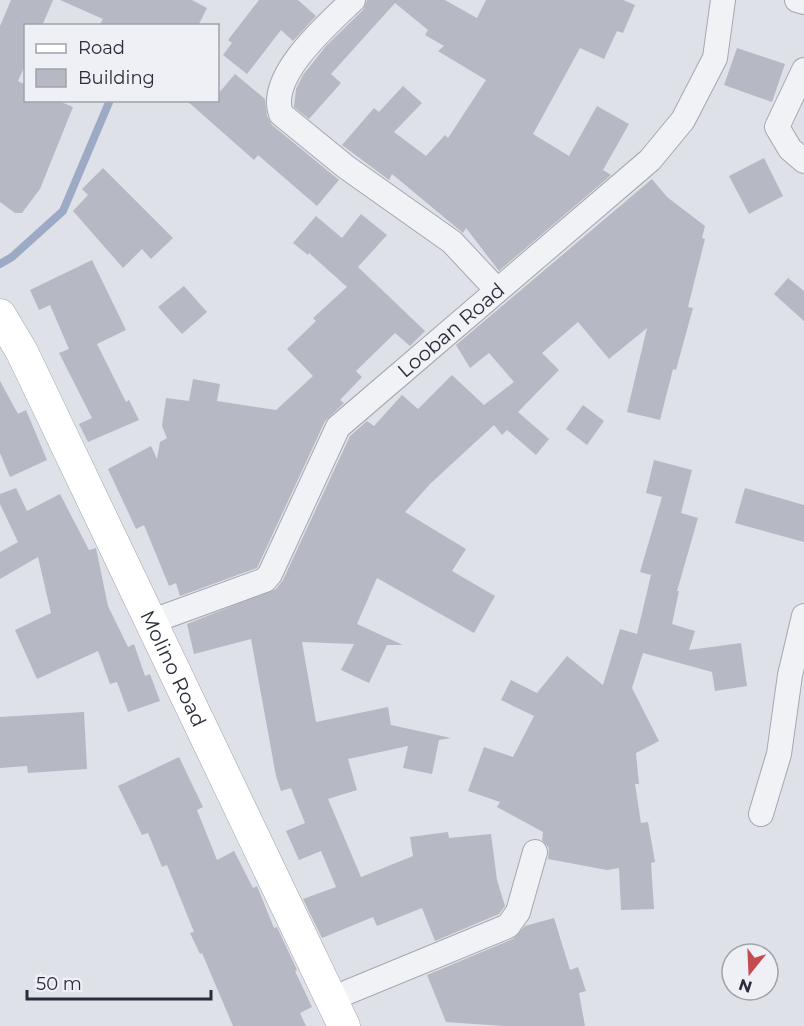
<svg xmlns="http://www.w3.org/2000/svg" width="804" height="1026" font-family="Montserrat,sans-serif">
<rect width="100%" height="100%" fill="#dee1e7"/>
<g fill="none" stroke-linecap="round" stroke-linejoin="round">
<!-- stream -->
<polyline stroke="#9caac5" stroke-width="8" points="0,264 12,257 63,211 110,100"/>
</g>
<!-- building -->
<g fill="#b6b9c3">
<polygon points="11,0 53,0 42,26 26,26 26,63 18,81 26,85 26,100 56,100 73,107 40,189 22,213 15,213 0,202 0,26"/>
<polygon points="60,0 192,0 207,8 198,26 99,26 103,19"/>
<polygon points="259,0 298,0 316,16 293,41 281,30 247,74 223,55 232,43 228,40"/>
<polygon points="367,0 445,0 477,18 486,0 623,0 635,5 623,33 617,31 604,59 580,48 533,134 569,156 597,106 629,124 603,170 611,175 499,271 466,228 463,233 392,174 389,180 342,145 374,108 379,112 403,86 422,103 394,132 426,156 445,135 448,138 486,80 438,51 444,46 425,35 428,30 395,3 331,74 341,83 309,119 294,107 296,89 303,75 326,46 363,10"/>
<polygon points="737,48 785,64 772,102 724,85"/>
<polygon points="235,74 265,99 267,116 272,125 339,180 317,206 258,155 254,160 186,100 218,100 218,94"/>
<polygon points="764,158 783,196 749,214 729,176"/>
<polygon points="103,168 173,238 151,259 142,249 123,268 73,211 88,195 82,189"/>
<polygon points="652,179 667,197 705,226 702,238 705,239 688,307 693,308 676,370 673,369 660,420 627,412 647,328 609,359 578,322 542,353 559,370 518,412 549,439 536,455 507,430 502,435 494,425 430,484 405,512 466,549 452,571 495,596 474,633 377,578 357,624 403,645 387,645 369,683 341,670 354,644 302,642 316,722 388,707 391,725 451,738 439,740 432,774 403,768 408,746 348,759 357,790 328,799 361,877 413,856 410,837 448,832 449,838 491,834 497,880 505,906 499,914 435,941 422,908 377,926 373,917 322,938 303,899 336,887 321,851 299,860 286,831 305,823 291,788 281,791 276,776 251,639 194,654 187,624 276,589 283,580 350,436 367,421 374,426 402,395 418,409 452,375 484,405 514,382 489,353 470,368 456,345"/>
<polygon points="361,214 387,235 358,267 425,331 410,346 395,333 356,371 362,377 340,400 344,403 325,421 257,568 180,596 176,583 169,586 144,525 136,529 108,469 151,446 157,459 160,442 167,438 162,426 166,398 189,401 193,379 220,384 217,401 276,410 313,376 287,349 316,321 313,318 347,287 309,253 308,255 293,243 316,216 342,238"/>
<polygon points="92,260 126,330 97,344 126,402 129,400 139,420 88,442 79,424 92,418 59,353 69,349 50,305 39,310 30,290"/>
<polygon points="788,278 804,291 804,321 774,294"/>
<polygon points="184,286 207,312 182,334 158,307"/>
<polygon points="0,381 18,414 26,410 47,460 10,477 0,453"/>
<polygon points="583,405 604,421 587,445 566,429"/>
<polygon points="654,460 692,470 681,513 698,518 677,591 679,591 672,624 695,631 689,650 741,643 747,686 715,691 712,672 643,653 632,688 659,741 636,753 639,784 635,784 641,823 648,822 655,862 651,863 654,909 621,910 619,868 607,870 548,859 549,848 542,840 543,832 497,807 500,802 468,791 484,747 513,757 534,716 501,700 511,680 537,693 567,656 603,685 620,629 637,634 651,575 640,572 662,497 646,493"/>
<polygon points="16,488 27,511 60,494 89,550 96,548 108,606 128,647 134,644 145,676 150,674 160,701 128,712 117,682 110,684 98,651 37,679 15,630 51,613 38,557 0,579 0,552 18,542 0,504 0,494"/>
<polygon points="745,488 804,505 804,542 735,523"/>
<polygon points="84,712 87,769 28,773 27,766 0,768 0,717"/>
<polygon points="179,757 203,807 197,810 217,860 234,851 253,888 257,886 274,928 277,927 297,970 295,971 312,1007 300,1013 306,1026 233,1026 202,953 200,954 190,933 194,932 167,865 162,867 148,833 142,835 118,786"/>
<polygon points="554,918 570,970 578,967 586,991 579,993 585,1026 503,1026 446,1022 427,975 513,939 525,926"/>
</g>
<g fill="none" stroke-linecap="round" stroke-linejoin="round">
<!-- minor casing -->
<g stroke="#a4a7b0" stroke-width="26">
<g id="minor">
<path d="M353 0C328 24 267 76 281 114L346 167 452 242 497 290"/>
<polyline points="797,0 804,2"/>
<polyline points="804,70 777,127 790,149 804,161"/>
<path id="s1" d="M150 622 265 580 270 574 338 427 650 160 683 120 715 58 723 0"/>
<polyline points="761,814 779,754 790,675 804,616"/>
<polyline points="331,999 508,926 518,912 535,852"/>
</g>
</g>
<!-- major casing -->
<g stroke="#9fa4b2" stroke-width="33">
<g id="major">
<path id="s2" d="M0 315 22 352 344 1026"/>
</g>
</g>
<!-- minor -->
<use href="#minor" stroke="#f1f2f5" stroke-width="24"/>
<!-- major -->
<use href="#major" stroke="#fff" stroke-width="32"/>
</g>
<g text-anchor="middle" stroke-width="5" stroke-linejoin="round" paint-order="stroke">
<!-- street labels -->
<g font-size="20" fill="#292d3c" stroke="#eef0f5">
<text dy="7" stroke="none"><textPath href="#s1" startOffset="441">Looban Road</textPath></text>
<text dy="7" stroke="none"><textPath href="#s2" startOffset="394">Molino Road</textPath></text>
</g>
</g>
<!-- legend -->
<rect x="24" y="24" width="195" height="78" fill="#eef0f5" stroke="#9fa2ab" stroke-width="1.5"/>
<rect x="36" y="44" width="30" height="9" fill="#ffffff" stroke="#9fa2ab" stroke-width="1.5"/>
<text x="78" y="54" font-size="18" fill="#292d3c">Road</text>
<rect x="36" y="69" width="30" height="18" fill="#b6b9c3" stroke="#9fa2ab" stroke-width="1.5"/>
<text x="78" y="84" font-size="18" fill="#292d3c">Building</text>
<!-- north arrow -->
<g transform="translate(750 972) rotate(198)"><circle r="28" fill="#eef0f5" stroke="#9fa2ab" stroke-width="1.5"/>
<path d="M0-4.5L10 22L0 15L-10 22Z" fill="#c44b4f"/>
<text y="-9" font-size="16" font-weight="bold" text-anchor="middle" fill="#292d3c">N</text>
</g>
<!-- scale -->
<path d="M27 990v9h184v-9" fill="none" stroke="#292d3c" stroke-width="3"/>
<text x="36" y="990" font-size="18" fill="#292d3c" stroke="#eef0f5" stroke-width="4.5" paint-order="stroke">50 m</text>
</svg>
